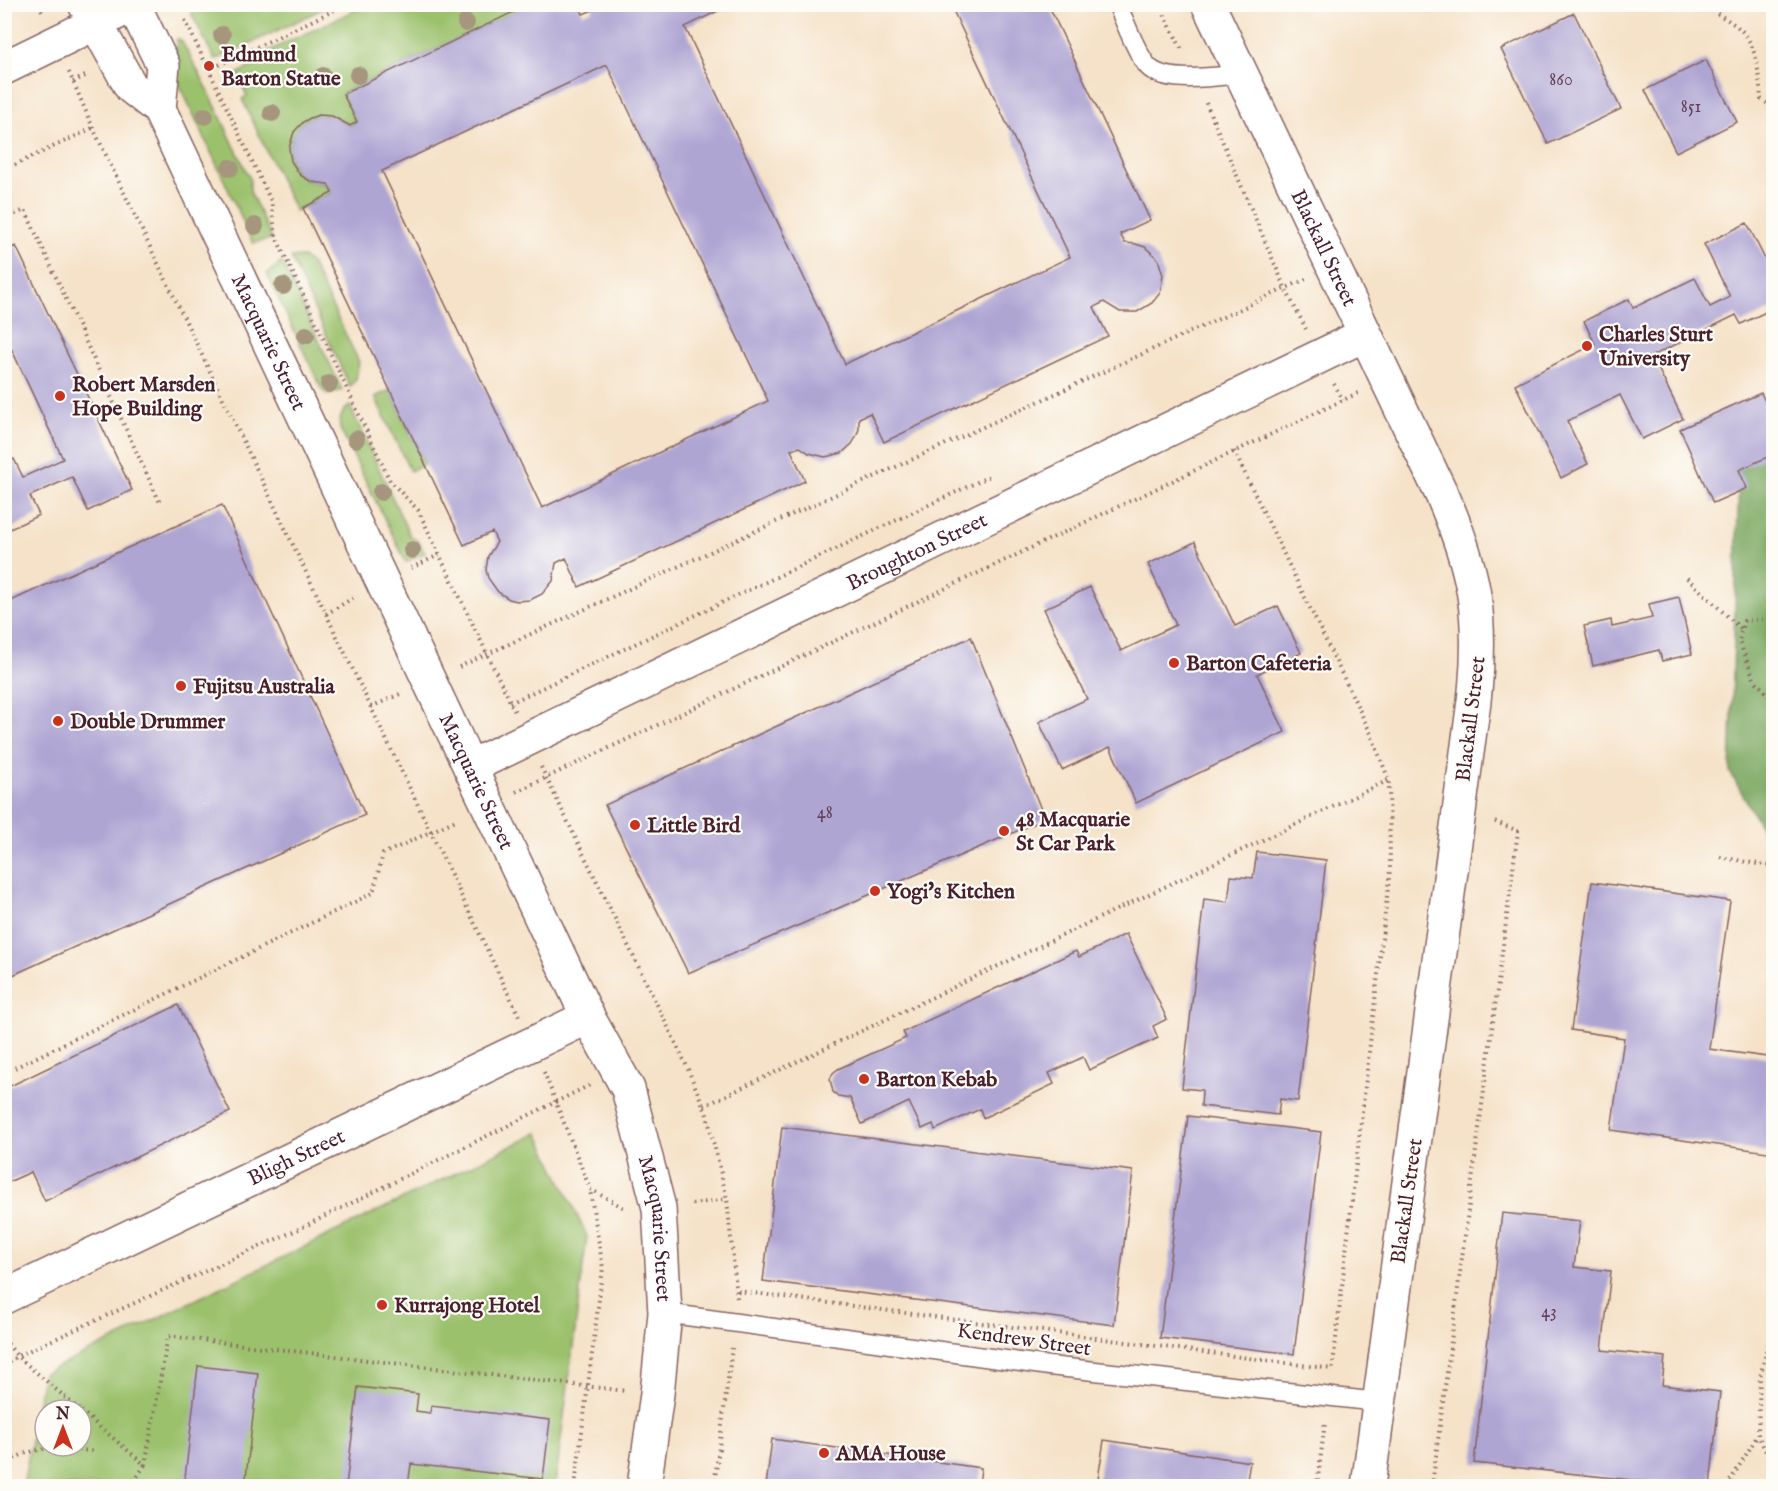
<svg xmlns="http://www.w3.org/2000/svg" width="1778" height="1491" font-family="'IM FELL English',serif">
<rect width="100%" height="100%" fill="#fdfcf7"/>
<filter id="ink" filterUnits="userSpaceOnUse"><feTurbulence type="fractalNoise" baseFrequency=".0167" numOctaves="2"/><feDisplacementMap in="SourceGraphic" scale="12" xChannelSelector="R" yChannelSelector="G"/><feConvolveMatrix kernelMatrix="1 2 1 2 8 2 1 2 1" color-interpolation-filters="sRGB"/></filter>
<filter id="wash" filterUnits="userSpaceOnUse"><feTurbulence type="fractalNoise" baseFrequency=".008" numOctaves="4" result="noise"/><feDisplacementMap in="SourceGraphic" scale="24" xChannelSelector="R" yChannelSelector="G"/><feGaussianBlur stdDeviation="1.35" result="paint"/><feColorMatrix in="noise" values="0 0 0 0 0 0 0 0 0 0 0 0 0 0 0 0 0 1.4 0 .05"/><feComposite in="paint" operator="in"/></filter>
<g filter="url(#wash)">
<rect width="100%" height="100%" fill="#f5e2c8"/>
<!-- green -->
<g fill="#9bc16c" stroke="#72704c" stroke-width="1.5" fill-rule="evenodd">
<polygon points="199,5 199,4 331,5 215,60 191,13"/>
<path d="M366 5H530L343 93 357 122 350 126C293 83 260 184 328 184L332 193 295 211 242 99 247 96 237 74 254 65 251 59Z"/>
<polygon points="177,39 181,40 205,84 250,179 250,191 272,239 253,243 178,81 174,63"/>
<polygon points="303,257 312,265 359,362 356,379 350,387 291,258"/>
<polygon points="282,262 342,390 328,395 322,390 267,274"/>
<polygon points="390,390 425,464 410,471 375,397"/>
<path d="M350 406 410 536 419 542 425 553 406 562 340 429C339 419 341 411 350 406Z"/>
<path d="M538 1133 587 1236 555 1486H23L43 1374ZM45 1410H81V1446H45Z"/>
</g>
<!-- forest -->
<polygon fill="#7ca760" stroke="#636346" stroke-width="1.5" points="1773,435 1773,834 1764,832 1730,772 1740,443"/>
<g id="blocks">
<!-- building -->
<g fill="#aea5d3" fill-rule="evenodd">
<path d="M530 4H579L583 14 593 10 592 4H732L685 27 845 364 1070 257 950 4H1048L1150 220 1120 234 1125 243 1136 244 1145 247 1158 259 1163 275 1160 293 1152 303 1137 312H1120L1104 302 1094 307 1108 336 884 442 870 413 859 418V429L856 437 852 444 842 453 825 457 809 453 800 447 791 450 805 481 579 587 566 558 556 563 553 581 542 594 530 600 517 601 509 599 498 592 488 578 486 570 488 556 497 542 492 532 464 545 303 208 332 193 328 184 312 182 300 175 291 161 289 148 294 132 303 122 310 118 319 115 332 116 350 126 357 122 343 94ZM607 65 768 401 542 508 382 171Z"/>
<polygon points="1574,13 1621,109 1548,144 1501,49"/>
<polygon points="1706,60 1737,122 1676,152 1645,90"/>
<polygon points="1747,223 1774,277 1774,308 1741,324 1736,315 1652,356 1683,419 1642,439 1620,395 1567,421 1588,464 1561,478 1515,384 1595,344 1584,321 1629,299 1633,308 1695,278 1710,307 1730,297 1704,244"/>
<polygon points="16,246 132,490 88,511 72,477 30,496 39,515 4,532 4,464 14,459 23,477 63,459 4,333 4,251"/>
<polygon points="1761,393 1774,420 1774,454 1739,470 1747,488 1713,503 1680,429"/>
<polygon points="222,505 365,815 4,979 4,604"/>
<polygon points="1195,542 1235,626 1278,606 1301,653 1257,674 1285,732 1136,803 1110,747 1062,770 1039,722 1087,699 1044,609 1090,587 1121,651 1176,625 1148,564"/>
<polygon points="1679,597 1692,654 1662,661 1659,650 1593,666 1584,626 1611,620 1612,627 1652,618 1649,604"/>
<polygon points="971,637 1045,819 688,973 605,805"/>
<polygon points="1257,852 1326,860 1298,1101 1280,1099 1278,1115 1201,1106 1202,1090 1182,1088 1204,899 1228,902 1231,876 1253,878"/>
<polygon points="1592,882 1730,901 1709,1049 1774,1058 1774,1153 1611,1130 1624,1038 1571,1030"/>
<polygon points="1126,934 1167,1019 1153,1026 1158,1038 1089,1070 1083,1057 1049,1073 1054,1084 983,1118 980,1109 935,1130 933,1124 922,1129 909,1102 862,1124 850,1098 838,1096 833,1092 830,1079 833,1073 838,1069 906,1038 903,1032 1076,951 1079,957"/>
<polygon points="178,1005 230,1112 45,1201 31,1172 4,1184 4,1089"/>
<polygon points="1188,1116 1321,1132 1294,1354 1160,1338"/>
<polygon points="782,1127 1133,1171 1114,1325 763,1281"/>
<polygon points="1502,1213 1580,1221 1574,1267 1611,1271 1602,1350 1665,1357 1662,1385 1720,1392 1710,1486 1688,1486 1474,1463"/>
<polygon points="198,1366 258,1373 245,1486 184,1486"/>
<polygon points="358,1387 418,1394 416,1411 430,1413 431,1406 550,1420 543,1479 411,1464 408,1486 346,1486"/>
<polygon points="772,1439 981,1468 979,1486 766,1486"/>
<polygon points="1104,1440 1250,1462 1246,1486 1097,1486"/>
</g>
</g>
</g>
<g filter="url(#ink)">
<use href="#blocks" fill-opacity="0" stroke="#866362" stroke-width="1.5"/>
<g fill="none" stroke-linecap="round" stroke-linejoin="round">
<!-- service casing -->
<g stroke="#866362" stroke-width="21">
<g id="service">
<path d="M1117 4C1126 23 1134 48 1146 64 1161 86 1218 76 1241 74"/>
<polyline points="665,1313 1049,1366 1379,1402"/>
</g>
</g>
<!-- minor casing -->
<g stroke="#866362" stroke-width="36">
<g id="minor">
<path id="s1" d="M85 4 131 87 159 109 588 1017 628 1089 659 1208 665 1313 657 1394 644 1486"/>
<polyline points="133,4 163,65 159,109"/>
<path id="s2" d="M1208 4 1443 497C1476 573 1483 619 1474 701L1368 1486"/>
<path id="s3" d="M470 767 1364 335"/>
<path id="s4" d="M4 1297 588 1017"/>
</g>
</g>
<!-- primary casing -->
<g stroke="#866362" stroke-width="36">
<polyline id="primary" points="4,68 135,4"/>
</g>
<!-- path -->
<g stroke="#866362" stroke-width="4" stroke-dasharray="1.5 4.5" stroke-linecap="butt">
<polyline points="39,4 43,13"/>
<polyline points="1159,4 1183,52"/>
<path d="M1702 4C1714 13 1731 20 1742 31 1758 48 1759 77 1761 99L1774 108"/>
<polyline points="185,20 271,201 276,237 390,481 418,510 515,712"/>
<polyline points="208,70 347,4"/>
<polyline points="69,72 93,128 519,1016"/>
<polyline points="73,82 89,74"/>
<polyline points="1206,103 1285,288 1306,329"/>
<polyline points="4,170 93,128"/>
<polyline points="4,219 25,210 160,503"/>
<polyline points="1334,384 1343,400"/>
<polyline points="1234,451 1370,732 1389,780 1390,870 1332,1373"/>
<polyline points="411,568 439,555"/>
<polyline points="1687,578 1741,629"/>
<polyline points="326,614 353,598"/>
<polyline points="1774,615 1763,619 1744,621 1739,641 1754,679 1774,702"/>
<polyline points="459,667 1306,279"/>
<polyline points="510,703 992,475"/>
<polyline points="371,707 400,694"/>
<polyline points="541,767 685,1062 707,1115 727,1199 737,1298"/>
<polyline points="516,792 1358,393"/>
<polyline points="1720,857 1774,867"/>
<polyline points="544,1072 590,1189 626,1209"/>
<polyline points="4,1073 373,893 383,854 458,819"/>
<polyline points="704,1106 1389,780"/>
<polyline points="692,1204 727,1199"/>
<polyline points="738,1291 1332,1369"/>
<polyline points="1774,1334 1767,1348 1760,1377 1758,1435 1774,1469"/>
<polyline points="4,1339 17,1356 80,1410"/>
<polyline points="4,1366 17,1356 301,1228 590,1085"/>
<polyline points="81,1411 145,1465 135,1480"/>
<path d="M4 1465C31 1445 63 1446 94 1452"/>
<polyline points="145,1465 168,1336 626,1391"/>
<polyline points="575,1486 603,1268 590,1190"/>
<polyline points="714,1486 732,1348"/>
<polyline points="1317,1486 1325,1422"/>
<polyline points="1432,1486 1518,831 1491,820"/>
<polyline points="1727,1486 1758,1435"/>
</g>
<!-- service -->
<use href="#service" stroke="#fff" stroke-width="18"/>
<!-- minor -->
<use href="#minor" stroke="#fff" stroke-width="33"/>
<!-- primary -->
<use href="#primary" stroke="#fff" stroke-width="33"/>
</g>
<!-- trees -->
<g fill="#a6967e">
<circle cx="466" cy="23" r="9"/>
<circle cx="222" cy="35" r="9"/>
<circle cx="358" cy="75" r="9"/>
<circle cx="323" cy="76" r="9"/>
<circle cx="272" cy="113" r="9"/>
<circle cx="205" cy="116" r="9"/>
<circle cx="230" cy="168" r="9"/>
<circle cx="255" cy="226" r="9"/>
<circle cx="283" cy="286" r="9"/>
<circle cx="306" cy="335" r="9"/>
<circle cx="329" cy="384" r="9"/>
<circle cx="356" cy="439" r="9"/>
<circle cx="381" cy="492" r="9"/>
<circle cx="412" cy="550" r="9"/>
</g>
</g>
<!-- markers -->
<g fill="#c8321e" stroke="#fdfcf7" stroke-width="2">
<circle cx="209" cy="66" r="6"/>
<circle cx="1587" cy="346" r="6"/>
<circle cx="60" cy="396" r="6"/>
<circle cx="1174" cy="663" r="6"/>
<circle cx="181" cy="686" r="6"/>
<circle cx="58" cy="721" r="6"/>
<circle cx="635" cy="825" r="6"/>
<circle cx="1004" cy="831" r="6"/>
<circle cx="875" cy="891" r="6"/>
<circle cx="864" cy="1079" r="6"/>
<circle cx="382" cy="1305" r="6"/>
<circle cx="824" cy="1453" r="6"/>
</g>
<g text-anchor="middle" stroke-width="4.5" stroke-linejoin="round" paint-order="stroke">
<!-- number labels -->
<g font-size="18" fill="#634055">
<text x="1561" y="85">860</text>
<text x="1691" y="112">851</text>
<text x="825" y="818">48</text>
<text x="1549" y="1317">43</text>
</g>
<!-- poi labels -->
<g font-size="21" font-weight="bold" fill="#4a1f2b" stroke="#fdfcf7" text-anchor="start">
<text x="221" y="61">Edmund<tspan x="221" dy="24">Barton Statue</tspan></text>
<text x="1599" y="341">Charles Sturt<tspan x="1599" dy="24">University</tspan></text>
<text x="72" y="391">Robert Marsden<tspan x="72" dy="24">Hope Building</tspan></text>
<text x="1186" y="670">Barton Cafeteria</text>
<text x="193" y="693">Fujitsu Australia</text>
<text x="70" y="728">Double Drummer</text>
<text x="1016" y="826">48 Macquarie<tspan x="1016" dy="24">St Car Park</tspan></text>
<text x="647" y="832">Little Bird</text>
<text x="887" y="898">Yogi's Kitchen</text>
<text x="876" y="1086">Barton Kebab</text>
<text x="394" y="1312">Kurrajong Hotel</text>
<text x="836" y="1460">AMA House</text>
</g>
<!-- street labels -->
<g font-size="21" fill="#4a1f2b" stroke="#fdfcf7">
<text dy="7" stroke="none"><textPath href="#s2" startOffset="270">Blackall Street</textPath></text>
<text dy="7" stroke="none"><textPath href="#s1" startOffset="388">Macquarie Street</textPath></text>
<text dy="7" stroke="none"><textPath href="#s3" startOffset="496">Broughton Street</textPath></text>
<text transform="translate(1470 719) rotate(-83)" y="7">Blackall Street</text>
<text dy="7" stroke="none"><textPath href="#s1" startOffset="874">Macquarie Street</textPath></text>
<text dy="7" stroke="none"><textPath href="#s4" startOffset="324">Bligh Street</textPath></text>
<text transform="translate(1406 1201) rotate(-82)" y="7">Blackall Street</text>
<text dy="7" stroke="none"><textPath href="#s1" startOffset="1360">Macquarie Street</textPath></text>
<text transform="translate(1024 1339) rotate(8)" y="7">Kendrew Street</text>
</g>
</g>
<!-- margin -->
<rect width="1778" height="1491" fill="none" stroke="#fdfcf7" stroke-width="24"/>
<!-- north arrow -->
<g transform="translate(63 1428)"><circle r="28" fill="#fdfcf7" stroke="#b5a4a5" stroke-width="1.5"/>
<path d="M0-4.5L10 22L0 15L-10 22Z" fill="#c8321e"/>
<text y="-9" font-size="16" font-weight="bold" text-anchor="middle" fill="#4a1f2b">N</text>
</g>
</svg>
